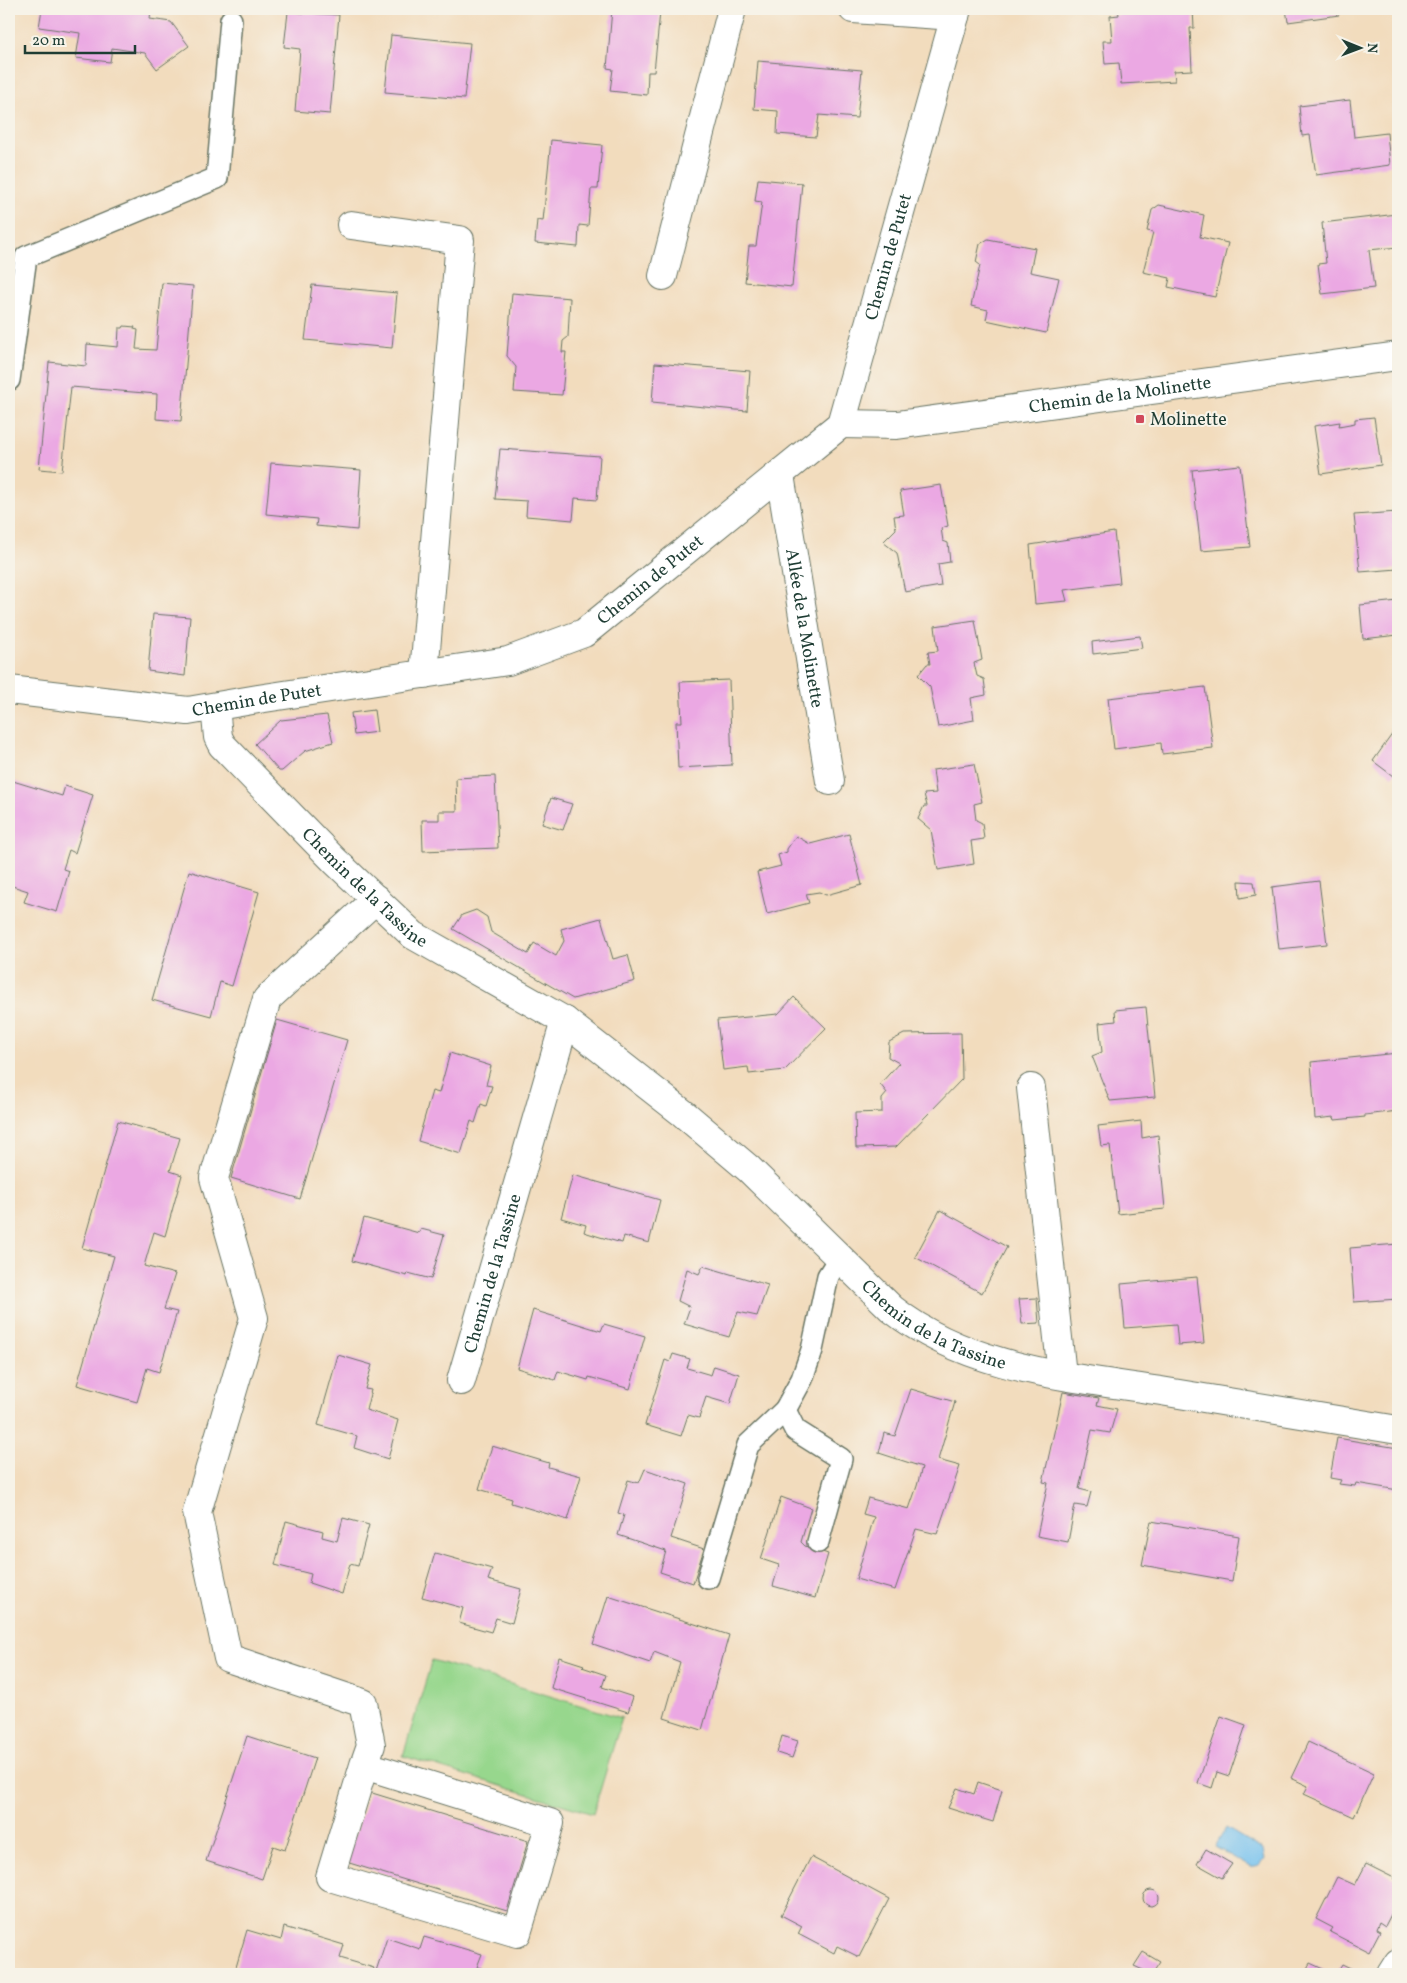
<svg xmlns="http://www.w3.org/2000/svg" width="1407" height="1983" font-family="Vollkorn,serif">
<rect width="100%" height="100%" fill="#f7f3e8"/>
<filter id="ink" filterUnits="userSpaceOnUse"><feTurbulence type="fractalNoise" baseFrequency=".02" numOctaves="2"/><feDisplacementMap in="SourceGraphic" scale="10" xChannelSelector="R" yChannelSelector="G"/><feConvolveMatrix kernelMatrix="1 2 1 2 8 2 1 2 1" color-interpolation-filters="sRGB"/></filter>
<filter id="wash" filterUnits="userSpaceOnUse"><feTurbulence type="fractalNoise" baseFrequency=".0096" numOctaves="4" result="noise"/><feDisplacementMap in="SourceGraphic" scale="20" xChannelSelector="R" yChannelSelector="G"/><feGaussianBlur stdDeviation="1.12" result="paint"/><feColorMatrix in="noise" values="0 0 0 0 0 0 0 0 0 0 0 0 0 0 0 0 0 1.4 0 .05"/><feComposite in="paint" operator="in"/></filter>
<g filter="url(#wash)">
<rect width="100%" height="100%" fill="#f2dcbd"/>
<!-- green -->
<polygon fill="#97d78d" stroke="#5b8a60" points="432,1660 622,1718 593,1814 403,1756"/>
<!-- water -->
<path fill="#75c1ef" stroke="#4a7f92" d="M1226 1828 1263 1850 1265 1859C1262 1865 1257 1868 1251 1867L1215 1847Z"/>
<g id="blocks">
<!-- building -->
<g fill="#eba8e3">
<polygon points="42,9 151,9 150,19 171,22 189,46 157,69 145,53 112,48 110,62 76,58 80,33 39,27"/>
<polygon points="612,9 660,12 654,72 648,72 647,95 610,91 613,69 607,68"/>
<polygon points="1118,9 1193,9 1194,28 1190,28 1192,70 1174,71 1175,81 1121,84 1119,63 1105,64 1103,41 1112,41 1110,16 1119,15"/>
<polygon points="1286,9 1338,9 1339,15 1288,22"/>
<polygon points="288,12 339,15 330,114 295,111 300,49 284,47"/>
<polygon points="391,35 470,43 464,99 385,92"/>
<polygon points="758,61 862,70 857,118 819,115 816,137 777,134 778,111 754,109"/>
<polygon points="1350,100 1354,137 1387,133 1390,165 1316,175 1310,135 1302,136 1299,106"/>
<polygon points="551,140 602,145 598,189 591,189 588,226 579,225 578,247 535,243 537,220 543,221"/>
<polygon points="758,179 802,183 792,287 745,282 749,246 756,246 762,202 755,201"/>
<polygon points="1159,205 1204,215 1200,237 1228,243 1215,297 1168,287 1170,278 1143,272 1153,232 1147,231 1152,210"/>
<polygon points="1397,214 1398,247 1369,250 1374,288 1322,294 1318,264 1326,263 1322,223"/>
<polygon points="988,239 1035,248 1030,272 1059,278 1046,333 986,320 988,310 971,306 980,265 976,262 980,244"/>
<polygon points="162,283 193,286 181,421 156,419 157,394 71,387 62,471 39,469 49,362 86,366 87,344 118,347 119,328 123,328 124,326 135,327 134,329 138,330 136,349 156,350"/>
<polygon points="312,285 397,293 392,348 305,340"/>
<polygon points="512,293 570,298 568,337 563,341 562,352 566,352 562,395 514,392 516,367 507,356"/>
<polygon points="655,363 750,371 747,411 652,402"/>
<polygon points="1374,417 1381,465 1321,474 1314,426 1340,422 1339,426 1355,423 1355,419"/>
<polygon points="500,449 600,456 597,500 575,498 573,520 526,516 527,501 495,499"/>
<polygon points="271,463 361,470 357,530 316,526 317,519 266,514"/>
<polygon points="1240,465 1250,547 1201,551 1192,470"/>
<polygon points="941,485 948,526 941,528 943,541 948,543 950,562 938,564 941,586 905,592 897,553 883,542 896,529 894,516 904,515 900,491"/>
<polygon points="1398,512 1398,569 1360,572 1354,515"/>
<polygon points="1114,532 1120,583 1064,590 1067,601 1035,604 1030,545"/>
<polygon points="1398,601 1398,635 1363,639 1360,605"/>
<polygon points="153,614 190,617 185,676 148,671"/>
<polygon points="975,620 982,660 974,663 977,676 984,679 986,695 971,698 974,720 938,727 930,687 918,675 927,664 930,664 928,652 938,651 935,626"/>
<polygon points="1140,636 1142,648 1093,654 1092,642"/>
<polygon points="729,680 732,765 678,768 676,722 682,722 680,682"/>
<polygon points="1205,687 1213,748 1162,754 1161,743 1114,749 1108,698"/>
<polygon points="374,710 377,732 354,735 351,713"/>
<polygon points="327,715 333,742 305,751 282,771 279,771 255,744 281,720"/>
<polygon points="1398,726 1398,770 1393,776 1373,761"/>
<polygon points="974,764 982,802 974,804 976,820 982,823 984,839 971,841 974,864 938,870 931,830 918,819 924,806 927,806 924,794 936,793 933,770"/>
<polygon points="495,776 498,848 423,851 422,820 439,820 439,811 457,811 456,778"/>
<polygon points="13,781 62,796 65,786 93,795 75,853 69,850 63,869 69,871 57,912 24,902 28,891 9,885 9,789 10,789"/>
<polygon points="551,798 572,804 563,830 542,824"/>
<polygon points="849,834 862,885 826,895 819,892 806,894 809,903 767,914 757,872 781,866 778,855 787,852 787,849 796,836 810,844"/>
<polygon points="189,871 259,892 232,986 220,982 211,1016 152,1000"/>
<polygon points="1239,881 1254,882 1256,895 1240,898"/>
<polygon points="1319,881 1327,944 1279,949 1272,887"/>
<polygon points="476,910 487,917 491,932 528,954 534,943 556,956 564,941 561,929 601,918 613,959 628,955 635,981 573,999 453,929 462,915"/>
<polygon points="794,997 826,1028 785,1070 749,1074 748,1067 723,1070 717,1020 778,1014"/>
<polygon points="1146,1007 1155,1097 1110,1101 1092,1056 1102,1052 1099,1023 1116,1021 1115,1010"/>
<polygon points="277,1020 347,1040 300,1199 231,1178"/>
<polygon points="961,1033 962,1079 896,1147 856,1148 855,1113 882,1112 882,1099 887,1093 880,1084 899,1063 888,1057 889,1042 904,1034"/>
<polygon points="450,1053 491,1066 486,1085 492,1086 486,1106 481,1104 475,1123 471,1121 461,1154 418,1141 432,1091 439,1093"/>
<polygon points="1398,1053 1398,1111 1365,1115 1365,1117 1335,1120 1334,1117 1315,1119 1311,1062"/>
<polygon points="118,1121 180,1138 170,1171 182,1175 165,1236 154,1232 144,1266 175,1274 164,1309 177,1312 159,1372 147,1368 137,1402 77,1385 114,1256 82,1248"/>
<polygon points="1141,1121 1142,1138 1158,1135 1165,1209 1118,1214 1110,1145 1101,1146 1098,1126"/>
<polygon points="573,1175 660,1200 649,1243 624,1236 622,1243 600,1237 584,1232 586,1225 561,1218"/>
<polygon points="940,1210 1007,1247 982,1293 915,1257"/>
<polygon points="364,1218 419,1233 421,1229 444,1235 431,1279 408,1273 407,1276 352,1261"/>
<polygon points="1398,1244 1398,1299 1354,1302 1350,1248"/>
<polygon points="703,1266 768,1285 757,1316 738,1312 729,1337 684,1324 690,1307 678,1301 687,1269 699,1274"/>
<polygon points="1197,1277 1204,1343 1178,1345 1176,1324 1125,1328 1121,1284"/>
<polygon points="1037,1298 1039,1323 1022,1324 1019,1299"/>
<polygon points="533,1310 601,1331 604,1324 645,1336 630,1389 589,1377 588,1380 558,1371 555,1380 517,1368"/>
<polygon points="673,1354 690,1359 687,1368 711,1375 714,1366 739,1374 730,1404 706,1397 699,1418 688,1415 681,1436 645,1425 665,1360 670,1362"/>
<polygon points="338,1355 372,1365 365,1389 371,1390 366,1410 398,1420 388,1459 354,1448 357,1436 318,1425"/>
<polygon points="911,1389 955,1402 938,1460 960,1466 937,1534 916,1529 895,1590 856,1579 874,1517 863,1514 868,1498 909,1509 917,1486 922,1467 879,1453 884,1433 895,1436"/>
<polygon points="1063,1392 1099,1398 1097,1405 1117,1409 1110,1433 1092,1430 1079,1489 1091,1492 1087,1507 1075,1505 1068,1542 1037,1536 1048,1483 1043,1482"/>
<polygon points="1337,1438 1398,1448 1398,1490 1356,1483 1355,1486 1339,1484 1341,1480 1330,1478"/>
<polygon points="492,1446 549,1463 548,1467 581,1476 568,1520 511,1503 512,1499 479,1489"/>
<polygon points="645,1469 688,1484 671,1538 704,1549 693,1583 660,1572 666,1551 618,1535 624,1515 618,1513 628,1480 639,1483"/>
<polygon points="781,1497 811,1508 801,1542 805,1546 828,1554 815,1598 773,1586 779,1565 761,1559"/>
<polygon points="343,1518 369,1525 358,1566 350,1564 342,1594 309,1583 311,1574 275,1565 286,1521 323,1531 322,1537 337,1541"/>
<polygon points="1151,1521 1239,1536 1232,1581 1142,1565"/>
<polygon points="435,1553 492,1569 488,1580 521,1589 512,1623 496,1618 491,1632 459,1623 463,1608 422,1597"/>
<polygon points="608,1596 729,1635 702,1730 664,1718 680,1662 654,1652 650,1663 593,1644"/>
<polygon points="559,1657 584,1665 582,1667 606,1675 602,1687 633,1697 628,1712 551,1688"/>
<polygon points="1221,1716 1246,1725 1229,1776 1217,1772 1212,1788 1198,1783"/>
<polygon points="247,1736 315,1758 285,1850 273,1846 262,1879 206,1861"/>
<polygon points="782,1736 798,1741 792,1758 777,1753"/>
<polygon points="1308,1742 1374,1773 1354,1817 1304,1794 1308,1786 1291,1778"/>
<polygon points="978,1782 1002,1790 993,1822 948,1808 957,1788 974,1794"/>
<polygon points="369,1792 528,1841 507,1911 346,1862"/>
<polygon points="1206,1849 1232,1864 1222,1878 1197,1864"/>
<polygon points="811,1857 889,1899 859,1957 837,1946 834,1953 798,1934 802,1926 781,1915"/>
<polygon points="1366,1864 1398,1880 1398,1901 1385,1926 1379,1922 1376,1929 1380,1931 1369,1952 1330,1932 1333,1928 1316,1919 1337,1877 1355,1885"/>
<circle cx="1151" cy="1898" r="8"/>
<polygon points="284,1927 344,1945 340,1958 374,1968 372,1974 234,1974 247,1930 281,1940"/>
<polygon points="424,1937 482,1954 477,1967 502,1974 375,1974 387,1938 420,1949"/>
<polygon points="1143,1952 1160,1962 1152,1974 1134,1966"/>
<polygon points="1310,1963 1334,1974 1304,1974"/>
<polygon points="1342,1964 1363,1974 1336,1974"/>
</g>
</g>
</g>
<g filter="url(#ink)">
<use href="#blocks" fill-opacity="0" stroke="#697564" stroke-width="1"/>
<g fill="none" stroke-linecap="round" stroke-linejoin="round">
<!-- lane casing -->
<g stroke="#697564" stroke-width="24">
<g id="lane">
<polyline points="9,380 26,257 217,178 231,20"/>
<polyline points="785,1410 795,1430 841,1459 818,1542"/>
<polyline points="708,1578 748,1445 785,1410 802,1379 812,1350 828,1276 840,1257"/>
</g>
</g>
<!-- street casing -->
<g stroke="#697564" stroke-width="30">
<g id="street">
<polyline points="853,9 955,16"/>
<polyline points="351,225 460,240 424,674"/>
<polyline points="663,276 732,9"/>
<path id="s1" d="M841 424 897 425 1398 356"/>
<path id="s2" d="M780 475 830 781"/>
<path id="s3" d="M9 690 188 711 258 699 508 661 584 633 841 424 957 9"/>
<path id="s4" d="M215 707 218 737 222 745 335 861 413 935 565 1021 684 1114 749 1169 892 1309C969 1370 1073 1377 1167 1392 1244 1405 1321 1417 1398 1430"/>
<polyline points="1031,1088 1062,1375"/>
<path id="s5" d="M461 1381 565 1021"/>
<polyline points="364,1765 330,1877 517,1933 550,1823 364,1765 371,1745 363,1703 228,1658 197,1512 254,1318 214,1178 267,999 376,899"/>
<polyline points="1391,1974 1398,1963"/>
</g>
</g>
<!-- lane -->
<use href="#lane" stroke="#fff" stroke-width="21"/>
<!-- street -->
<use href="#street" stroke="#fff" stroke-width="28"/>
</g>
</g>
<!-- markers -->
<rect fill="#d1495b" stroke="#f7f3e8" stroke-width="2" x="1135" y="414" width="10" height="10" rx="2.5"/>
<g text-anchor="middle" stroke-width="4" stroke-linejoin="round" paint-order="stroke">
<!-- street labels -->
<g font-size="18" fill="#1f3d34" stroke="#f7f3e8">
<text dy="6" stroke="none"><textPath href="#s3" startOffset="1090">Chemin de Putet</textPath></text>
<text dy="6" stroke="none"><textPath href="#s1" startOffset="281">Chemin de la Molinette</textPath></text>
<text dy="6" stroke="none"><textPath href="#s3" startOffset="670">Chemin de Putet</textPath></text>
<text dy="6" stroke="none"><textPath href="#s2" startOffset="155">Allée de la Molinette</textPath></text>
<text dy="6" stroke="none"><textPath href="#s3" startOffset="250">Chemin de Putet</textPath></text>
<text dy="6" stroke="none"><textPath href="#s4" startOffset="241">Chemin de la Tassine</textPath></text>
<text dy="6" stroke="none"><textPath href="#s5" startOffset="112">Chemin de la Tassine</textPath></text>
<text dy="6" stroke="none"><textPath href="#s4" startOffset="964">Chemin de la Tassine</textPath></text>
</g>
<!-- poi labels -->
<g font-size="18" fill="#1f3d34" stroke="#f7f3e8" text-anchor="start">
<text x="1150" y="425">Molinette</text>
</g>
</g>
<!-- margin -->
<rect width="1407" height="1983" fill="none" stroke="#f7f3e8" stroke-width="30"/>
<!-- north arrow -->
<g transform="translate(1360 48) rotate(91)" stroke="#f7f3e8" stroke-width="4" paint-order="stroke">
<path d="M0-4L9 19L0 12L-9 19Z" fill="#1f3d34"/>
<text y="-8" font-size="14" font-weight="bold" text-anchor="middle" fill="#1f3d34">N</text>
</g>
<!-- scale -->
<path d="M25 45v8h110v-8" fill="none" stroke="#1f3d34" stroke-width="2.5"/>
<text x="32" y="45" font-size="15" fill="#1f3d34" stroke="#f7f3e8" stroke-width="4" paint-order="stroke">20 m</text>
</svg>
